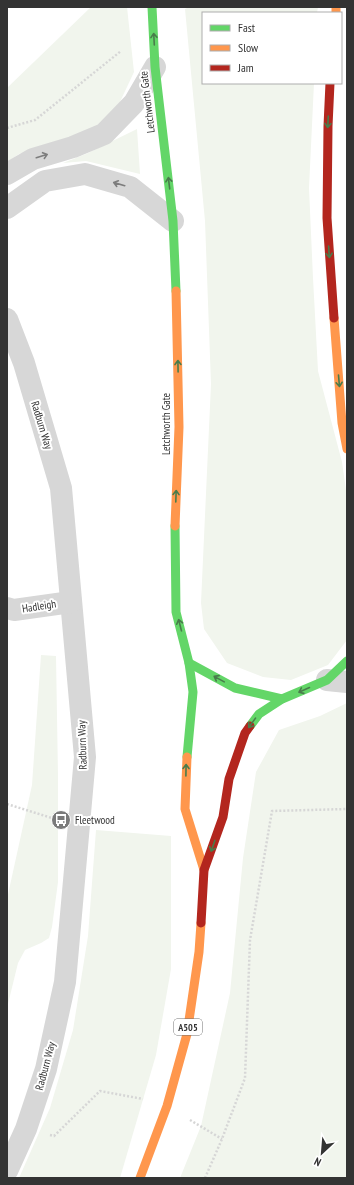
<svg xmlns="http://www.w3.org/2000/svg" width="354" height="1185" font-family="'PT Sans Narrow',sans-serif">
<rect width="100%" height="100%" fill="#fff"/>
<!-- green -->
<g fill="#f1f5ed">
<polygon points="91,7 127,7 134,72 119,104 94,131 19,154 7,162 7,88"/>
<polygon points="189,7 318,7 317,13 203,13 203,83 314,83 309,188 313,278 318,371 342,462 347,497 347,640 328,665 291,680 263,677 227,663 204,629 201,603 211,384 205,221 185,9"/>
<polygon points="137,129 140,174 86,161 63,163 86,154"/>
<polygon points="41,655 56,656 58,776 58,882 52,927 49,938 41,943 25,950 18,963 7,1008 7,899 32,785"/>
<polygon points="347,703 347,1178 180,1178 201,1126 230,993 243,858 256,772 279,730 320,716"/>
<polygon points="96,830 171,836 171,969 156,1055 120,1178 19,1178 50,1108 73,1030 88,936"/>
</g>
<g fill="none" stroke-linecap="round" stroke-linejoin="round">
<!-- path -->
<g stroke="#d6d6d6" stroke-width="2.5" stroke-dasharray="2 2" stroke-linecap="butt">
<polyline points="7,128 35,120 121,51"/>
<polyline points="7,804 55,819"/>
<polyline points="190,1120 222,1139"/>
<polyline points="50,1135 54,1136 100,1091 143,1099"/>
<polyline points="205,1178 222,1139 245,1078 250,940 272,811 347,809"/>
</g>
<!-- street -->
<g stroke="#d7d7d7" stroke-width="22">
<polyline points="7,174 33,159 73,147 104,134 134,103 155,67"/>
<polyline points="7,208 45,181 85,174 130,187 173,221"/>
<polyline points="7,319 24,363 61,488 85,757 65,982 46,1069 26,1129 7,1171"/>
<polyline points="7,608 14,610 71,602"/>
<polyline points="327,680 347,682"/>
</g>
<!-- fast -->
<g stroke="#63d668" stroke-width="9">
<polyline points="152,7 155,67 173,221 176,291"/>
<polyline points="175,526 176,612 189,663 193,692 187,757"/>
<polyline points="189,663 235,688 282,699"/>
<polyline points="250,726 259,714 282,699 327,680 347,661"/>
</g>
<!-- slow -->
<g stroke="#ff974d" stroke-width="9">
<polyline points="336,7 336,13"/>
<polyline points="334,318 342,423 347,449"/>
<polyline points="175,526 179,427 176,291"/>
<polyline points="187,757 185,809 204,870"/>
<polyline points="140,1178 167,1106 187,1034 199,952 201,923"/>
</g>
<!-- jam -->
<g stroke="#b3261e" stroke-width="9">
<polyline points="330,83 328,126 327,218 334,318"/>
<polyline points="201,923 204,870 223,817 229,779 245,733 250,726"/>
</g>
</g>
<!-- one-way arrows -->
<defs><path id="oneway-shaft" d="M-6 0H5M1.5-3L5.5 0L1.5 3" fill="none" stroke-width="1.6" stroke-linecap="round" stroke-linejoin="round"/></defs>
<g stroke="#497c4b">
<use href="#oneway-shaft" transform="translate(154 39) rotate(-93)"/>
<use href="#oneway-shaft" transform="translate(328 122) rotate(93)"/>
<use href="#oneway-shaft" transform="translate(169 183) rotate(-97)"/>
<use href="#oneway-shaft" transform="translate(329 252) rotate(86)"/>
<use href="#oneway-shaft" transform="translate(178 366) rotate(-91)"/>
<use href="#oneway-shaft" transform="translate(339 381) rotate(85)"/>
<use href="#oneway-shaft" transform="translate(176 496) rotate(-88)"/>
<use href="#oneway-shaft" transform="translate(180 625) rotate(-104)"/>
<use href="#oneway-shaft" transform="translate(219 679) rotate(-151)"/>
<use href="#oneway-shaft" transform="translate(304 690) rotate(156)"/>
<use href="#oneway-shaft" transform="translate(252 723) rotate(126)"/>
<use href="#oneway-shaft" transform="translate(186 770) rotate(-89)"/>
<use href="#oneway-shaft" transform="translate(213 846) rotate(109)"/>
</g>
<g stroke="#7d7d7d">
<use href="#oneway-shaft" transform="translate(42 156) rotate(-17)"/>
<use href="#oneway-shaft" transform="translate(119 184) rotate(-164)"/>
</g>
<!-- icons -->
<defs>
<g id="bus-disc" transform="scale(1)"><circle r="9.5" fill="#7a7a7a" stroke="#fff"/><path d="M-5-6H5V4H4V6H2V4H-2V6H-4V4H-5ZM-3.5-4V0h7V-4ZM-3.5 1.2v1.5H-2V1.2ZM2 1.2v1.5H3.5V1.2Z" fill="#fff"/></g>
</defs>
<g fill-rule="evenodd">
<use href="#bus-disc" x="61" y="820"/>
</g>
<g text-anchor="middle" stroke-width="4" stroke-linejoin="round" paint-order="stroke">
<!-- shield labels -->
<rect fill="#fff" stroke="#707070" stroke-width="1" x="174" y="1019" width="28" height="16" rx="3"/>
<g font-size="10" font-weight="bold" fill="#333">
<text x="188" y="1031">A505</text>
</g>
<!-- street labels -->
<g font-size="11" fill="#333" stroke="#fff">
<text transform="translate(147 102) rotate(-97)" y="4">Letchworth Gate</text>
<text transform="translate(166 424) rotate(-90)" y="4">Letchworth Gate</text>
<text transform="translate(42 425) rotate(73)" y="4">Radburn Way</text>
<text transform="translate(39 606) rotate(-9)" y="4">Hadleigh</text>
<text transform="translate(82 745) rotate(-92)" y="4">Radburn Way</text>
<text transform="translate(45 1066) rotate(-75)" y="4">Radburn Way</text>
</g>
<!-- poi labels -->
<g font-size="11" fill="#333" stroke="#fff" text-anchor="start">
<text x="75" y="824">Fleetwood</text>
</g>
</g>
<!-- border -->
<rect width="354" height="1185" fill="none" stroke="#333333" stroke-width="16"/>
<!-- legend -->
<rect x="202" y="12" width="140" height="72" fill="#ffffff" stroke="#adadad"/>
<rect x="210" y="25" width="20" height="6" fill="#63d668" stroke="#adadad"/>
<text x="238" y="32" font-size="12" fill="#333333">Fast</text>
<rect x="210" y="45" width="20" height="6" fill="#ff974d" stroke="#adadad"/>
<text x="238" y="52" font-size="12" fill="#333333">Slow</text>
<rect x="210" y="65" width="20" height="6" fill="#b3261e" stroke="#adadad"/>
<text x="238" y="72" font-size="12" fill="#333333">Jam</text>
<!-- north arrow -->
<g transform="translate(322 1153) rotate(206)" stroke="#ffffff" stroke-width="3" paint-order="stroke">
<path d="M0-3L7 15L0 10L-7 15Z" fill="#333333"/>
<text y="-6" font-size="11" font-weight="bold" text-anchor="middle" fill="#333333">N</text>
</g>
</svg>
